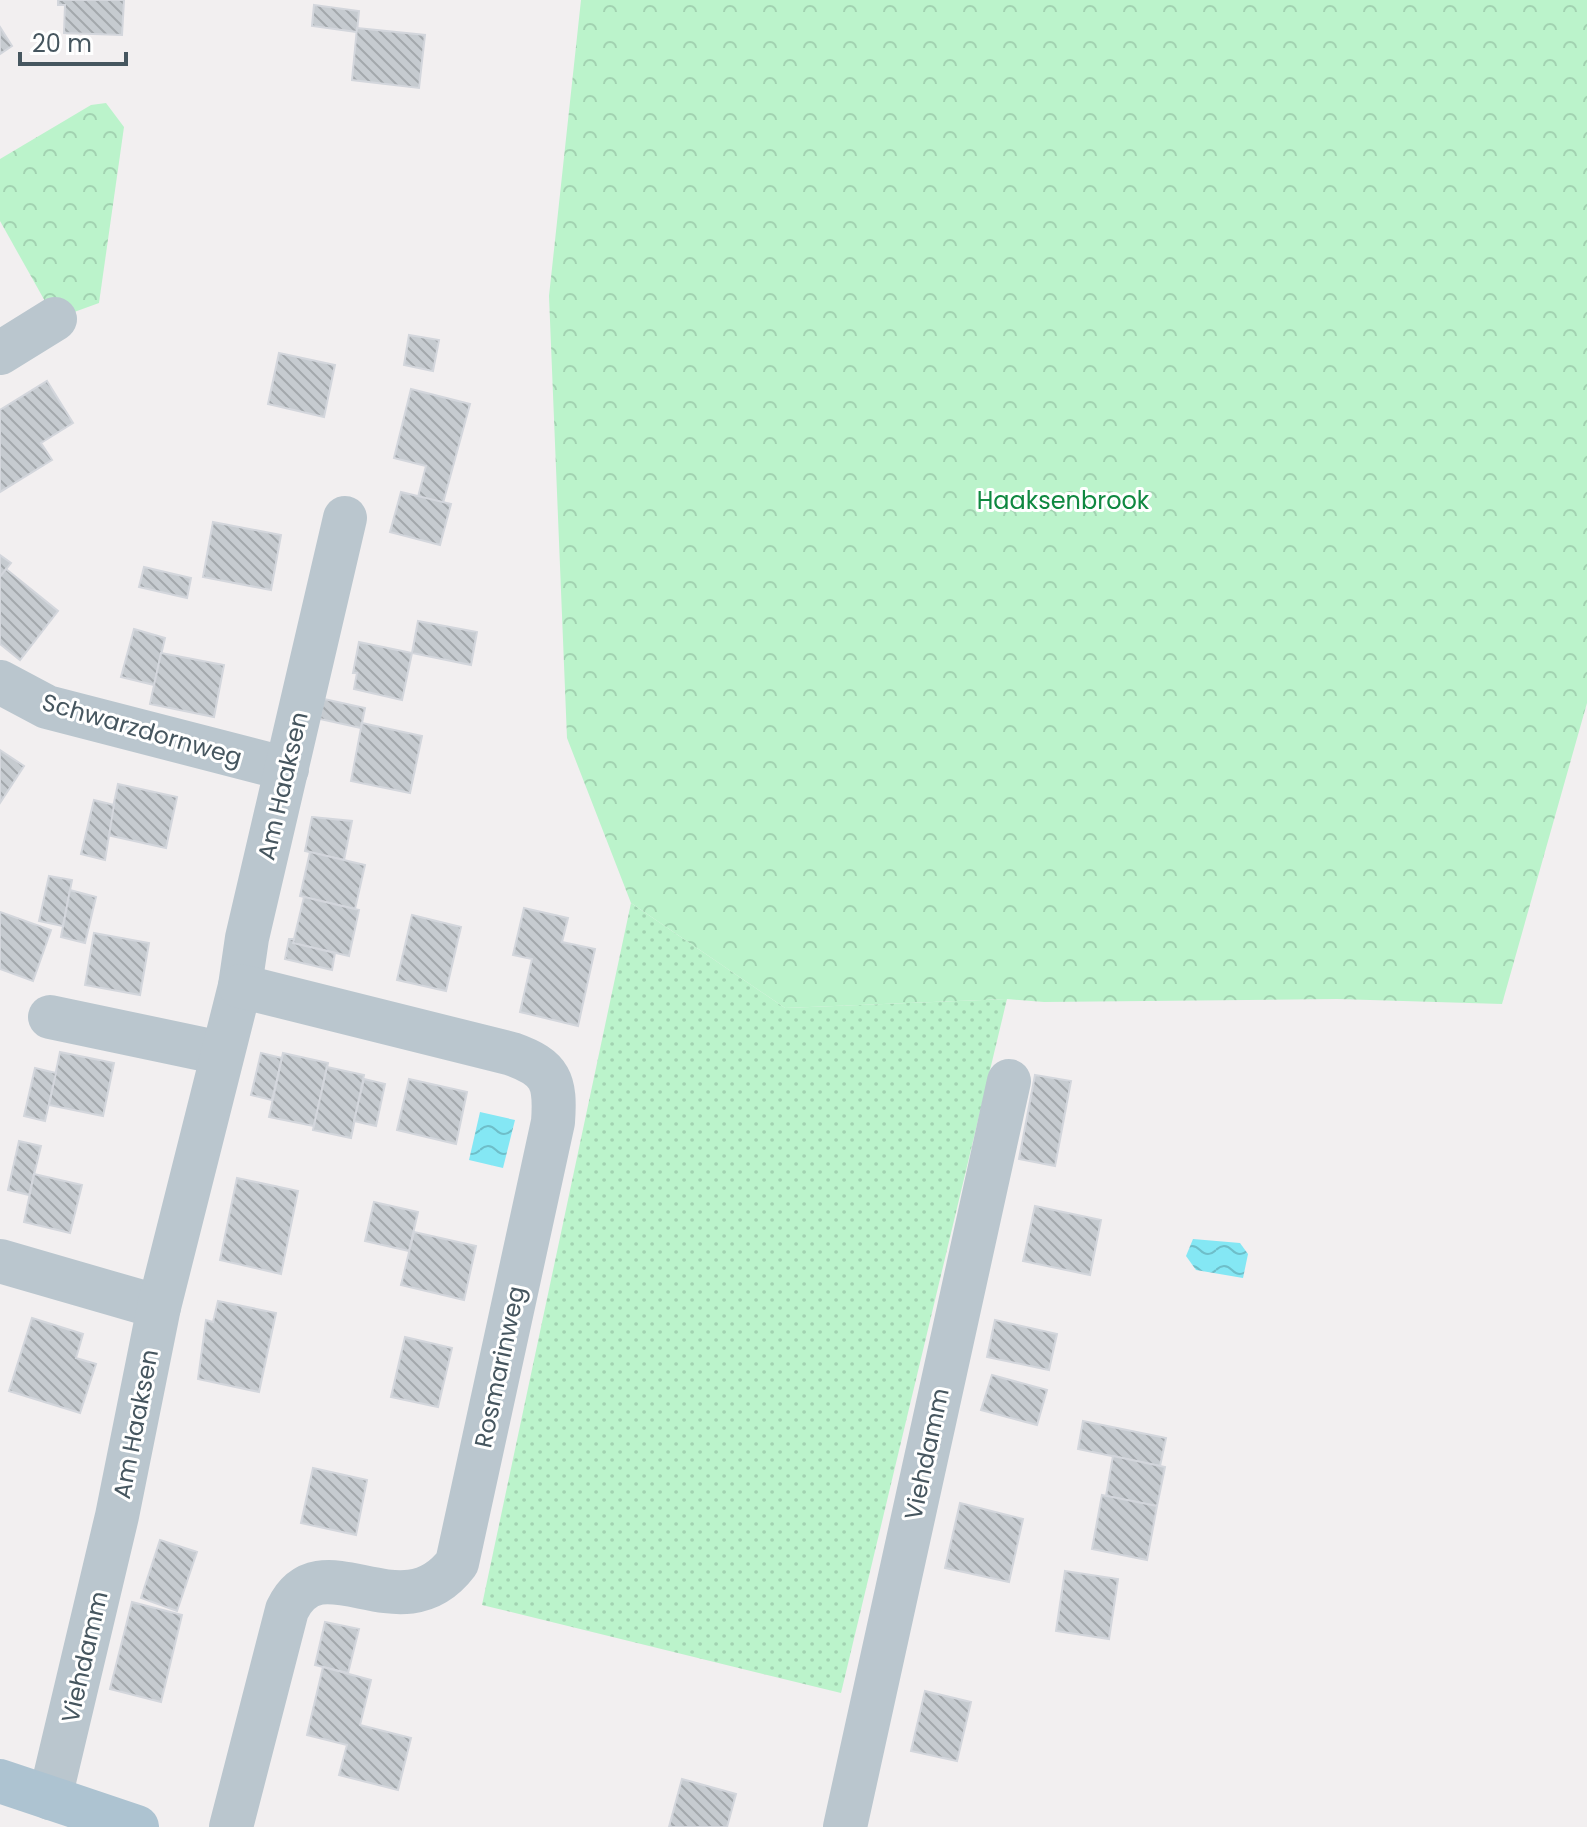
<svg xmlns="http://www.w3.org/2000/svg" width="1587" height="1827" font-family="Poppins,sans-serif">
<defs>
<pattern id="grass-dots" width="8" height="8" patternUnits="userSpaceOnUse" patternTransform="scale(2)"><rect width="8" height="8" fill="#bbf3cb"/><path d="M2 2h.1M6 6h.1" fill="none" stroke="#a2d2b1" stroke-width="1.8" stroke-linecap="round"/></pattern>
<pattern id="forest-crowns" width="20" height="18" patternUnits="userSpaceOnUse" patternTransform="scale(2)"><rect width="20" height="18" fill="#bbf3cb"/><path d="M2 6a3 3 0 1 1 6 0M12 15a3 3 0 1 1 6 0" fill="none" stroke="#a2d2b1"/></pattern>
<pattern id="water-waves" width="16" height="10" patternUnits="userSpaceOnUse" patternTransform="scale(2)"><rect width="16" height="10" fill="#84e7f4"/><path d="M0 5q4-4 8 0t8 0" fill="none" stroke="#6ebec9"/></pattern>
<pattern id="building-back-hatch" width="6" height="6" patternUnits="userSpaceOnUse" patternTransform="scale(2)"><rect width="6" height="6" fill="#c6cbd0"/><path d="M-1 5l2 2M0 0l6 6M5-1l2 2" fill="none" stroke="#a3a8ac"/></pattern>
</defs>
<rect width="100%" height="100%" fill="#f2eff0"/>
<!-- grass -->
<polygon fill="url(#grass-dots)" points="631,903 785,1008 1007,999 841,1693 482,1605"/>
<!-- forest -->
<g fill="url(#forest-crowns)">
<polygon points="581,0 1587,0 1587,703 1502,1004 1337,999 1044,1002 1007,999 785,1008 631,903 567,738 549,296"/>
<polygon points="106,103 124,127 99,303 55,319 0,221 0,159 91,105"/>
</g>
<!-- water -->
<g fill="url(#water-waves)">
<polygon points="480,1112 515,1120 503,1168 469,1160"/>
<polygon points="1193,1239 1240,1243 1248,1254 1243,1278 1196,1270 1186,1256"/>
</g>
<!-- building -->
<g fill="url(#building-back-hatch)" stroke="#d3d6dc" stroke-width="2">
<polygon points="58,0 124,0 122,35 64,33 65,5 58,5"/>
<polygon points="314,5 359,11 357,32 312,26"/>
<polygon points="0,27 12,46 0,54"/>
<polygon points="357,28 425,35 419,88 352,80"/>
<polygon points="409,335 439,340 433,371 404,365"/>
<polygon points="279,353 335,365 324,417 268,404"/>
<polygon points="47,381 73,423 41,443 52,460 0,492 0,410"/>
<polygon points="411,389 470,404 443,503 418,497 426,466 394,458"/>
<polygon points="401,492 451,504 440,545 390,532"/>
<polygon points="213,522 281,535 271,590 203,577"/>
<polygon points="0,555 11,563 0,577"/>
<polygon points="144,567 191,578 187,598 139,587"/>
<polygon points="6,569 58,611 20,660 0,644 0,577"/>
<polygon points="418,621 477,632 471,665 412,653"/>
<polygon points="134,629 165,638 154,685 121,677"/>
<polygon points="359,642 412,653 402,700 354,689 357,673 353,673"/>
<polygon points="161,653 224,665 214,717 150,704"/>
<polygon points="324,699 365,708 361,728 320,719"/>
<polygon points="362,723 422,736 410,793 351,781"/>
<polygon points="0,750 24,766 0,803"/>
<polygon points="118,784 177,797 166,848 107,835"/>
<polygon points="94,800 114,805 105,860 81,854"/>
<polygon points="312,817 352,821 344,860 305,851"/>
<polygon points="310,852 365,865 355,909 300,896"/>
<polygon points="49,876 72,880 63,926 39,921"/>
<polygon points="70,890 96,897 85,943 61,937"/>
<polygon points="304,897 359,910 349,956 293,943"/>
<polygon points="524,908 568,918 562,942 595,949 578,1026 520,1012 532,959 513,955"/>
<polygon points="0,912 51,930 33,981 0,969"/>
<polygon points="412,915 461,927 446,991 397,980"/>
<polygon points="94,933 149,943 140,995 85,985"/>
<polygon points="289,939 294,939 293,943 335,953 332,970 285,959"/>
<polygon points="60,1052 114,1063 103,1116 49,1105"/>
<polygon points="261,1053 282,1058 272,1100 251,1095"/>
<polygon points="283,1053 328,1063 314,1126 269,1117"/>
<polygon points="327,1067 364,1075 351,1138 313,1130"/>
<polygon points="35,1068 56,1073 45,1121 24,1116"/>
<polygon points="1035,1075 1071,1081 1055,1166 1019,1159"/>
<polygon points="364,1079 385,1084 376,1126 354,1121"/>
<polygon points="409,1079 467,1092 456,1144 397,1130"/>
<polygon points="19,1141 41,1146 29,1195 8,1190"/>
<polygon points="34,1174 82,1185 70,1233 24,1222"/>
<polygon points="237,1178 298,1191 281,1274 220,1260"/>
<polygon points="374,1202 418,1212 409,1251 365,1241"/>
<polygon points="1035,1206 1101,1220 1090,1275 1023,1261"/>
<polygon points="414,1232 476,1246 464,1300 401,1285"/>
<polygon points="218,1301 276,1313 259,1392 198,1379 206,1320 213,1322"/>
<polygon points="32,1318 83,1334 76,1358 96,1364 80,1413 9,1391"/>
<polygon points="995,1320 1057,1334 1049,1370 987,1357"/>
<polygon points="405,1337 452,1348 438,1407 391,1397"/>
<polygon points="992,1375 1047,1390 1037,1425 981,1410"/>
<polygon points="1083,1421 1166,1438 1160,1466 1078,1449"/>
<polygon points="1113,1456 1165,1467 1157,1506 1106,1496"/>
<polygon points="313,1468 367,1480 356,1535 301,1523"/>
<polygon points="1102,1495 1157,1506 1147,1560 1092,1549"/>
<polygon points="960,1503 1023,1519 1009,1582 945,1568"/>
<polygon points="160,1540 197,1552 177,1611 141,1598"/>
<polygon points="1065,1571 1118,1579 1109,1639 1056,1631"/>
<polygon points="132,1602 182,1615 161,1702 110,1689"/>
<polygon points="325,1622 359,1629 348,1673 315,1665"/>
<polygon points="323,1667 371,1680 360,1725 411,1738 398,1790 339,1775 347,1745 307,1735"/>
<polygon points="925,1691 971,1702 957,1761 911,1751"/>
<polygon points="682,1779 736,1794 727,1827 669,1827"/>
</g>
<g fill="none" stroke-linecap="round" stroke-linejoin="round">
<!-- minor -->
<g stroke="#bac6ce" stroke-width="44">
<polyline points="0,353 55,319"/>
<polyline points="0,682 47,707 287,769"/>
<polyline points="50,1017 221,1053"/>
<polyline points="0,1261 159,1307"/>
<polyline points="50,1798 117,1516 159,1307 240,986 247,938 345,518"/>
<path d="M231 1827 287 1610C321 1538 401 1637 457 1563L553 1122C556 1081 551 1068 512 1054L240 986"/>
<polyline points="845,1827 1009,1081"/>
</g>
<!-- major -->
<polyline stroke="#adc3d1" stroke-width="44" points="0,1781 137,1827"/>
</g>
<g text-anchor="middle" stroke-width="6" stroke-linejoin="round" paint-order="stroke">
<!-- park labels -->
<g font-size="24" fill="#0f8840" stroke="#fff">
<text x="1063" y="509">Haaksenbrook</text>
</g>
<!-- street labels -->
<g font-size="24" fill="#46565f" stroke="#fff">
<text transform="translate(142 730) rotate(16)" y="8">Schwarzdornweg</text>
<text transform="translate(283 786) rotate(-77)" y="8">Am Haaksen</text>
<text transform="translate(500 1367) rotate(-78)" y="8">Rosmarinweg</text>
<text transform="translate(136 1424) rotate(-79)" y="8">Am Haaksen</text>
<text transform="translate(927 1454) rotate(-78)" y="8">Viehdamm</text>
<text transform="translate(85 1657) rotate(-77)" y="8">Viehdamm</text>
</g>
</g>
<!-- scale -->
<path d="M20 52v12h106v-12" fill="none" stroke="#46565f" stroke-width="4"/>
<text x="32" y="52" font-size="24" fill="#46565f" stroke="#ffffff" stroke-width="6" paint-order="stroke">20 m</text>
</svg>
